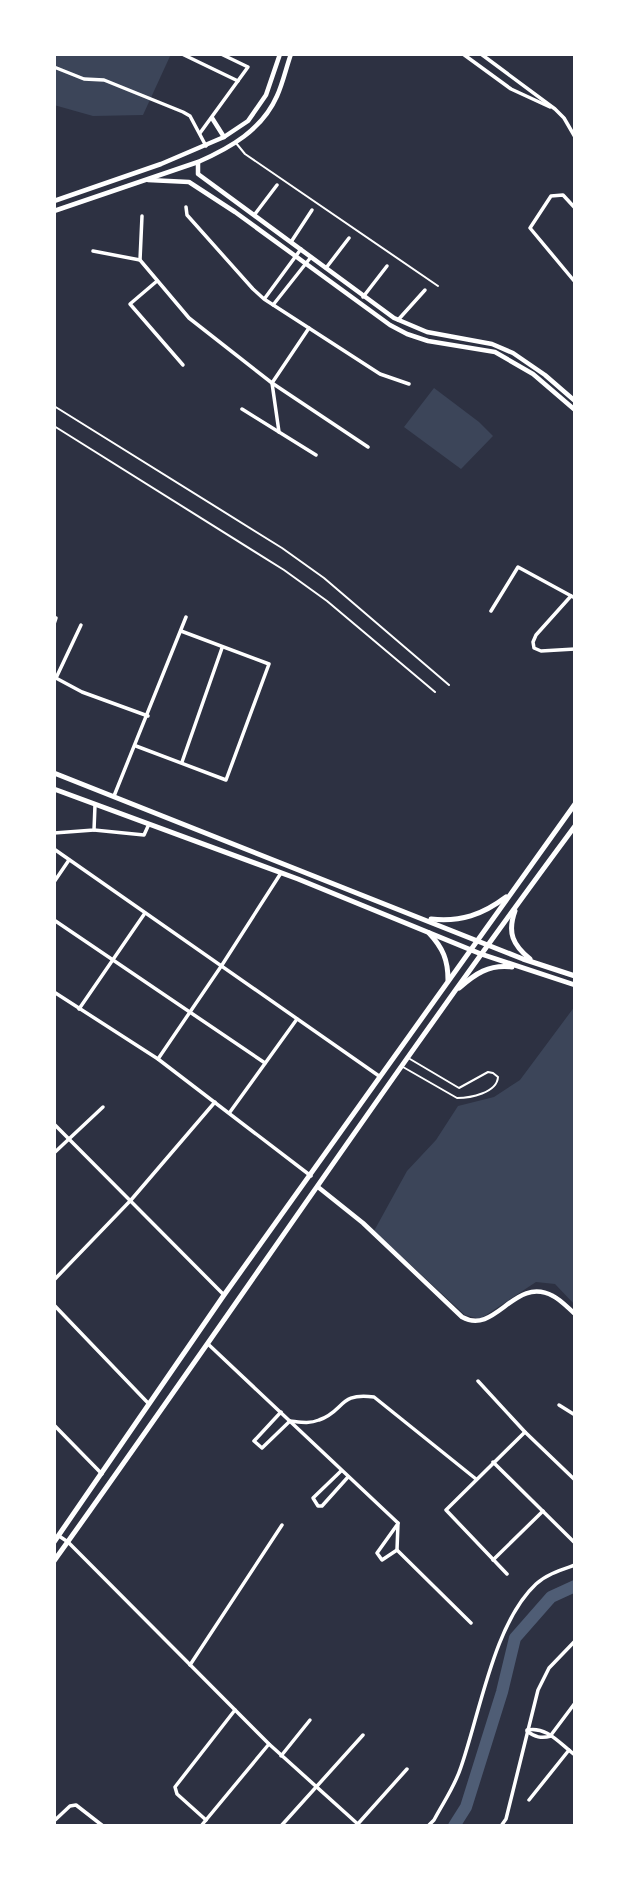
<svg xmlns="http://www.w3.org/2000/svg" width="629" height="1880" font-family="Signika,sans-serif">
<rect width="100%" height="100%" fill="#2d3142"/>
<!-- green -->
<g fill="#3c4559">
<polygon points="54,54 171,54 143,115 93,116 54,105"/>
<polygon points="434,388 479,422 493,436 461,469 404,427"/>
<polygon points="575,1006 575,1305 555,1284 536,1282 480,1319 465,1315 374,1231 407,1171 436,1140 458,1106 494,1097 520,1080"/>
</g>
<g fill="none" stroke-linecap="round" stroke-linejoin="round">
<!-- river -->
<polyline stroke="#4f5d75" stroke-width="12" points="454,1826 466,1807 502,1692 515,1638 551,1597 575,1586"/>
<!-- service -->
<g stroke="#fff" stroke-width="2">
<polyline points="236,143 245,154 438,286"/>
<polyline points="54,406 282,548 324,578 449,685"/>
<polyline points="54,426 284,570 327,601 435,692"/>
<path d="M403 1067 457 1098C470 1098 497 1093 498 1077L493 1073 488 1072 459 1088 410 1059"/>
</g>
<!-- minor -->
<g stroke="#fff" stroke-width="3.5">
<polyline points="182,54 238,81"/>
<polyline points="463,54 511,89 550,107"/>
<polyline points="481,54 555,109 564,118 575,137"/>
<polyline points="54,67 84,79 104,80 183,112 190,116 206,146"/>
<polyline points="200,133 248,67 221,54"/>
<polyline points="186,207 187,215 253,289 264,299 380,374 409,384"/>
<polyline points="575,208 563,195 551,196 530,228 575,282"/>
<polyline points="255,214 277,185"/>
<polyline points="142,216 140,260 189,318 272,383 368,447"/>
<polyline points="291,242 312,210"/>
<polyline points="93,251 140,260"/>
<polyline points="326,268 349,238"/>
<polyline points="157,281 130,304 183,365"/>
<polyline points="363,297 387,266"/>
<polyline points="265,298 301,249"/>
<polyline points="273,305 311,257"/>
<polyline points="398,320 425,290"/>
<polyline points="242,409 316,455"/>
<polyline points="279,432 272,383 309,328"/>
<polyline points="571,596 536,635 533,642 534,648 541,651 575,649"/>
<polyline points="491,611 518,567 575,598"/>
<polyline points="54,624 56,618"/>
<polyline points="54,677 82,692 148,716"/>
<polyline points="56,678 81,625"/>
<polyline points="136,746 226,780 269,664 181,631"/>
<polyline points="182,762 222,648"/>
<polyline points="114,796 186,617"/>
<polyline points="94,830 144,835 149,824"/>
<polyline points="54,833 94,830 95,805"/>
<polyline points="54,849 379,1076"/>
<polyline points="54,882 69,860"/>
<polyline points="54,920 265,1063"/>
<polyline points="54,992 158,1059 311,1176"/>
<polyline points="79,1009 145,913"/>
<polyline points="158,1059 222,965 281,873"/>
<polyline points="230,1112 297,1019"/>
<polyline points="54,1124 224,1295"/>
<polyline points="54,1153 103,1107"/>
<polyline points="54,1280 131,1200 215,1102"/>
<polyline points="54,1305 148,1403"/>
<polyline points="208,1344 398,1523"/>
<polyline points="478,1381 525,1432 575,1480"/>
<polyline points="559,1405 575,1415"/>
<path d="M281 1412 254 1441 262 1448 290 1421C300 1422 309 1424 319 1420 345 1411 338 1392 374 1397L476 1479"/>
<polyline points="54,1425 102,1474"/>
<polyline points="493,1462 575,1543"/>
<polyline points="341,1471 313,1498 318,1506 322,1506 348,1477"/>
<polyline points="398,1523 397,1550 471,1623"/>
<polyline points="59,1536 68,1542 269,1744 360,1826"/>
<polyline points="397,1550 382,1560 377,1553 397,1525"/>
<polyline points="493,1560 543,1511"/>
<polyline points="507,1574 446,1510 525,1432"/>
<polyline points="190,1665 282,1525"/>
<path d="M527 1730C547 1726 559 1743 575 1755"/>
<path d="M527 1731C535 1737 541 1739 551 1736"/>
<polyline points="551,1735 575,1703"/>
<polyline points="281,1756 310,1720"/>
<polyline points="529,1800 569,1750"/>
<polyline points="206,1820 177,1794 175,1787 235,1710"/>
<polyline points="54,1821 70,1806 76,1805 103,1826"/>
<polyline points="201,1826 269,1744"/>
<polyline points="281,1826 363,1735"/>
<polyline points="356,1826 407,1769"/>
<path d="M428 1826 434 1820C443 1803 455 1786 461 1767 480 1713 494 1623 536 1584 547 1574 561 1570 575 1565"/>
<polyline points="501,1826 506,1819 538,1690 549,1668 575,1641"/>
</g>
<!-- tertiary -->
<g stroke="#fff" stroke-width="4.5">
<polyline points="198,162 198,174 394,318 427,332 492,344 513,353 545,375 575,401"/>
<polyline points="148,180 189,182 235,212 390,325 407,334 428,341 495,352 533,374 575,410"/>
</g>
<!-- secondary -->
<g stroke="#fff" stroke-width="4.5">
<polyline points="212,118 224,137"/>
<polyline points="54,201 161,164 224,137 248,121 266,95 280,54"/>
<path d="M54 211 198 162C230 148 262 130 277 96 283 83 286 68 291 54"/>
<path d="M318 1187 363 1223 462 1317C496 1336 514 1275 553 1296 561 1300 568 1308 575 1314"/>
</g>
<!-- primary -->
<g stroke="#fff" stroke-width="5">
<polyline points="54,773 523,959 575,976"/>
<polyline points="54,789 298,879 481,954 575,985"/>
<path d="M515 911C507 933 513 945 530 959"/>
<path d="M431 919C461 922 482 915 506 897"/>
<path d="M429 933C443 948 448 960 448 980"/>
<path d="M459 988C475 974 489 964 512 967"/>
<polyline points="54,1542 224,1295 575,804"/>
<path d="M54 1561C229 1317 396 1067 575 826"/>
</g>
</g>
<!-- border -->
<rect width="629" height="1880" fill="none" stroke="#ffffff" stroke-width="112"/>
</svg>
